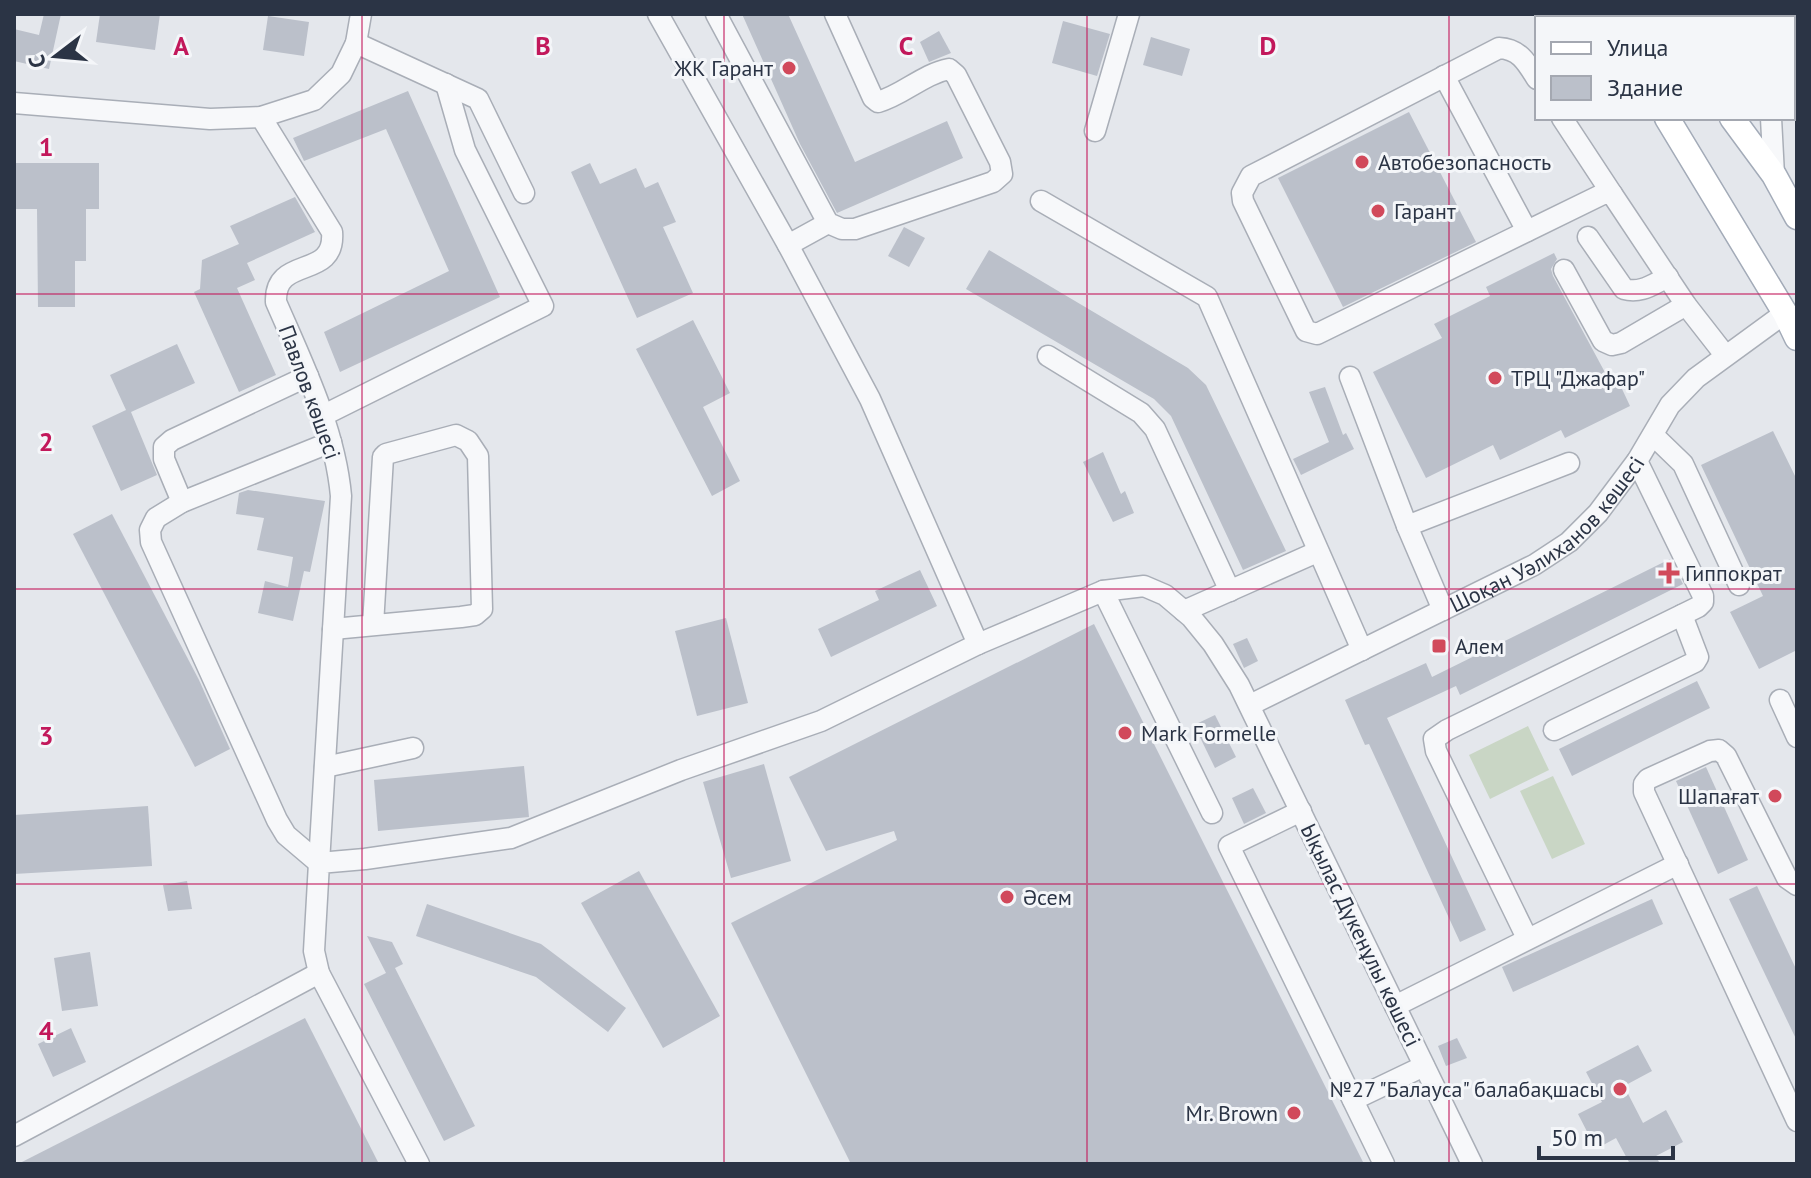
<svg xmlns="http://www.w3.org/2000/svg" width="1811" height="1178" font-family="'PT Sans',sans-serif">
<rect width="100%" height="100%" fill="#e4e7ec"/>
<!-- green -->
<g fill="#c9d6c5">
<polygon points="1528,726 1549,770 1490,799 1469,755"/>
<polygon points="1553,776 1585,844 1552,859 1520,791"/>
</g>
<!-- building -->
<g fill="#bbc0ca">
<polygon points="44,14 61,14 49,69 14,61 14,29 39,35"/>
<polygon points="100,14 160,14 155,50 96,42"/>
<polygon points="742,14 788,14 855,162 947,121 963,158 837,213 800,144"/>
<polygon points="268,16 309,22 304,56 263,50"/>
<polygon points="1063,21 1110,34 1097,76 1052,63"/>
<polygon points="939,31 951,53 929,62 920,42"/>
<polygon points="1151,37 1190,49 1182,76 1143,65"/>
<polygon points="408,91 500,297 340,372 324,332 449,271 386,129 304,161 293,138"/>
<polygon points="1409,112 1476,242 1343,307 1278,178"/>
<polygon points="14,163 99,163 99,209 86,209 86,261 75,261 75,307 38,307 37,209 14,209"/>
<polygon points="590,163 600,184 636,168 645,188 658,182 676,222 663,227 693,293 637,318 571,172"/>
<polygon points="295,197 315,232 247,263 255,280 237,288 276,375 239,392 194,292 200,289 202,260 239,244 230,226"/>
<polygon points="904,227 925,238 909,267 888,256"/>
<polygon points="989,250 1188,368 1206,385 1286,551 1243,570 1171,416 1154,399 966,289"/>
<polygon points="1554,253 1557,259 1551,269 1553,276 1608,378 1615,374 1630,406 1565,438 1561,430 1500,460 1493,445 1426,478 1373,372 1442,338 1434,324 1490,296 1486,287"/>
<polygon points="693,320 730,393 703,407 740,481 712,496 636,349"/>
<polygon points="177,344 195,383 131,412 157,475 121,491 92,426 126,410 110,375"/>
<polygon points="1325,387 1343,435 1346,433 1354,449 1301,475 1293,459 1329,442 1309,392"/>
<polygon points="1773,431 1797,480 1797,650 1759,669 1730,612 1763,596 1701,465"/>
<polygon points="1103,452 1121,494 1125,491 1134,513 1113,522 1083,462"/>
<polygon points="248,490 325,501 310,572 304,571 293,621 258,613 265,581 288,587 293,557 257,550 264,518 236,514 239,493"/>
<polygon points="112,514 199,680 230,749 195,767 73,534"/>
<polygon points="1670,559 1683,584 1460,695 1456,686 1387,718 1486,930 1460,942 1369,744 1365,745 1345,700 1426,663 1432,677"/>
<polygon points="920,570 937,606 831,657 818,629 879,600 875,591"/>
<polygon points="726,618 748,703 697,716 675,631"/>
<polygon points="1094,624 1364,1164 851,1164 731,923 897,840 894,831 826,851 789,777"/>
<polygon points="1247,638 1258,661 1244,668 1233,644"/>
<polygon points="1697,681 1710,708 1572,776 1559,749"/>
<polygon points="1215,715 1236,757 1215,768 1194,725"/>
<polygon points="764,764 791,861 731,878 703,782"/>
<polygon points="524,766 529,817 378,831 374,780"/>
<polygon points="1706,767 1748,860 1718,874 1676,781"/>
<polygon points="1253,788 1266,813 1244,824 1232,798"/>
<polygon points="148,806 152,866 14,874 14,815"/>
<polygon points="639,871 720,1016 663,1048 581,903"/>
<polygon points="187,881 192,909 168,911 163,885"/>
<polygon points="1757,886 1797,971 1797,1041 1729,899"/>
<polygon points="1652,899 1663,924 1513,992 1502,967"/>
<polygon points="427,904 541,944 626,1008 608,1032 536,977 416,936"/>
<polygon points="367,936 392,942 403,964 395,968 475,1126 444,1141 364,984 386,973"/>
<polygon points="90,952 98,1006 62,1011 54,958"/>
<polygon points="305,1018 379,1164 18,1164"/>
<polygon points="71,1028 86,1062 53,1077 38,1044"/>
<polygon points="1457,1038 1467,1058 1446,1066 1438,1046"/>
<polygon points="1638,1045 1652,1071 1624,1086 1643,1123 1666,1110 1683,1142 1656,1156 1660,1164 1630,1164 1616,1138 1596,1149 1578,1114 1602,1102 1586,1072"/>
</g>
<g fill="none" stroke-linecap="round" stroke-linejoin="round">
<!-- minor casing -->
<g stroke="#a9aeb7" stroke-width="23">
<g id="minor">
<polyline points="658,14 788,245 870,399 978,644"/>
<path d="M716 14 828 223 842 229H855L993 182 1002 174 1000 162 956 75 949 69C923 74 903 95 878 102L873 98 835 14"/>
<polyline points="1737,14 1738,18"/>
<polyline points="356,43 478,99 524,193"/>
<polyline points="1444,76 1527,231"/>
<path d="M1537 79C1527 63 1520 49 1499 48L1251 176 1242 193 1243 201 1306 331 1317 334 1603 194H1612L1686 305 1725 355"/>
<polyline points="14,103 210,119 261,117 314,100 341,74 356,43 361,14"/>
<path d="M261 117 332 232C336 281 274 254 276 302 303 364 335 429 341 496L319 863"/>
<polyline points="1562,118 1612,194"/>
<polyline points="1771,118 1774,175"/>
<polyline points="1095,131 1129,14"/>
<polyline points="1041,201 1207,297 1362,650"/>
<path d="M1588 237 1624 289C1641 294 1653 284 1668 277"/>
<polyline points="788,245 828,223"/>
<polyline points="1564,270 1603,341 1612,345 1621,343 1686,305"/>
<polyline points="1048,356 1141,413 1155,429 1230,591"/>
<polyline points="1350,377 1407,526 1443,610"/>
<polyline points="322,416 543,306 465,150 446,84"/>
<polyline points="1653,435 1683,464 1739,585"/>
<polyline points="182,502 164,459 164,447 172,440 308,376"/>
<polyline points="1407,526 1569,463"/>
<polyline points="1103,591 1212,813"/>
<polyline points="1184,611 1317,552"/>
<polyline points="333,629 461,617 475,615 482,609 478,456 468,441 456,435 386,454 383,457 373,625"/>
<polyline points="1780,700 1797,737"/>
<path id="s1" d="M1250 705 1534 565 1569 542 1598 513 1637 461 1670 405 1696 378 1785 313"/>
<polyline points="1554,730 1695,662 1698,657 1682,615"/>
<polyline points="325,767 413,748"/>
<polyline points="1301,811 1229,846 1384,1164"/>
<polyline points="319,863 286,835 277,820 151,542 150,530 156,518 182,502 331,442"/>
<polyline points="1797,885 1787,878 1726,756 1719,750 1710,751 1648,779 1644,784 1644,792 1797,1121"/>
<polyline points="1527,938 1436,751 1434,739 1447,730 1698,607 1703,602 1703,596 1637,461"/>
<polyline points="1395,1006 1678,864"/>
<polyline points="1353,1100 1424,1066"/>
<polyline points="14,1136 319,973"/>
<polyline points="419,1164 319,973 314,951 319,863 365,859 511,838 681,770 821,721 978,644 1103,591 1144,586 1165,595 1191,617 1213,644 1239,685 1472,1164"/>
</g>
</g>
<!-- major casing -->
<g stroke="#a3abb8" stroke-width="27">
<g id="major">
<polyline points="1598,14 1601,18"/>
<polyline points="1661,14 1664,18"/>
<polyline points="1667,118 1785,313 1797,338"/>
<polyline points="1732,118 1774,175 1797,217"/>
</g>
</g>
<!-- minor -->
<use href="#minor" stroke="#f7f8fa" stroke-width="20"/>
<!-- major -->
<use href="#major" stroke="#fff" stroke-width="24"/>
</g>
<!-- grid -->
<path fill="none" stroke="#c2185b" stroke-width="2" stroke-opacity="0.55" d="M362 14V1164M724 14V1164M1087 14V1164M1449 14V1164M14 294H1797M14 589H1797M14 884H1797"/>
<!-- markers -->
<g fill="#d1495b" stroke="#f4f6f9" stroke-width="3">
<circle cx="789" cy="68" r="8"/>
<circle cx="1362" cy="162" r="8"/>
<circle cx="1378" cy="211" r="8"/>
<circle cx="1495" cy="378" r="8"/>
<path d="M1665 561h8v8h8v8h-8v8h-8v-8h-8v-8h8z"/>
<rect x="1431" y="638" width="16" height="16" rx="4"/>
<circle cx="1125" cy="733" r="8"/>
<circle cx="1775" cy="796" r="8"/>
<circle cx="1007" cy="897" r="8"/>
<circle cx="1620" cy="1089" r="8"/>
<circle cx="1294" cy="1113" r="8"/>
</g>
<g text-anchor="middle" stroke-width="6" stroke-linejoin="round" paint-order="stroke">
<!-- poi labels -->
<g font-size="22" fill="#2b3445" stroke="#f4f6f9" text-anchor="start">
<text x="773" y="76" text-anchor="end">ЖК Гарант</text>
<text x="1378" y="170">Автобезопасность</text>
<text x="1394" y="219">Гарант</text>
<text x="1511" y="386">ТРЦ "Джафар"</text>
<text x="1685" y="581">Гиппократ</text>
<text x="1455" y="654">Алем</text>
<text x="1141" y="741">Mark Formelle</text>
<text x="1759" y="804" text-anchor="end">Шапағат</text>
<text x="1023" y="905">Әсем</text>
<text x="1604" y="1097" text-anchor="end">№27 "Балауса" балабақшасы</text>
<text x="1278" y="1121" text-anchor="end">Mr. Brown</text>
</g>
<!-- street labels -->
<g font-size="22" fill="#2b3445" stroke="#f4f6f9">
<text transform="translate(310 392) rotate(70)" y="8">Павлов көшесі</text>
<text dy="8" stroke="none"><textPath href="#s1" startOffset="346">Шоқан Уәлиханов көшесі</textPath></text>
<text transform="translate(1361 935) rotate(64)" y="8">Ықылас Дүкенұлы көшесі</text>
</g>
</g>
<g font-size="26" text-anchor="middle" font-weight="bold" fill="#c2185b" stroke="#f4f6f9" stroke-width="6" stroke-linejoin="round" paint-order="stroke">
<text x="181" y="55">A</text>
<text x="543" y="55">B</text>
<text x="906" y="55">C</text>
<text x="1268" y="55">D</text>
<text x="46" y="156">1</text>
<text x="46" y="451">2</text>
<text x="46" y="745">3</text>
<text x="46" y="1040">4</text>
</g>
<!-- border -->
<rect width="1811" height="1178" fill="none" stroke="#2b3445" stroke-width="32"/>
<!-- legend -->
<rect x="1535" y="16" width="260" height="104" fill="#f4f6f9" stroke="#a4a8b1" stroke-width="2"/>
<rect x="1551" y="42" width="40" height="12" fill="#ffffff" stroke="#a4a8b1" stroke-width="2"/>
<text x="1607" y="56" font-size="24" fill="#2b3445">Улица</text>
<rect x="1551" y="76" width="40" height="24" fill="#bbc0ca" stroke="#a4a8b1" stroke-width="2"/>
<text x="1607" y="96" font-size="24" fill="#2b3445">Здание</text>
<!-- north arrow -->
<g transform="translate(56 56) rotate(254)" stroke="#f4f6f9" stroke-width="6" paint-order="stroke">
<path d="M0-6L14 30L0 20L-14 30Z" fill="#2b3445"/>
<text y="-12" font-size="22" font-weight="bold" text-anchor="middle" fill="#2b3445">С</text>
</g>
<!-- scale -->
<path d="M1539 1146v12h134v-12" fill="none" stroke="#2b3445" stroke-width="4"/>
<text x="1551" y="1146" font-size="24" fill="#2b3445" stroke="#f4f6f9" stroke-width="6" paint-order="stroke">50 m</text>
</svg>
